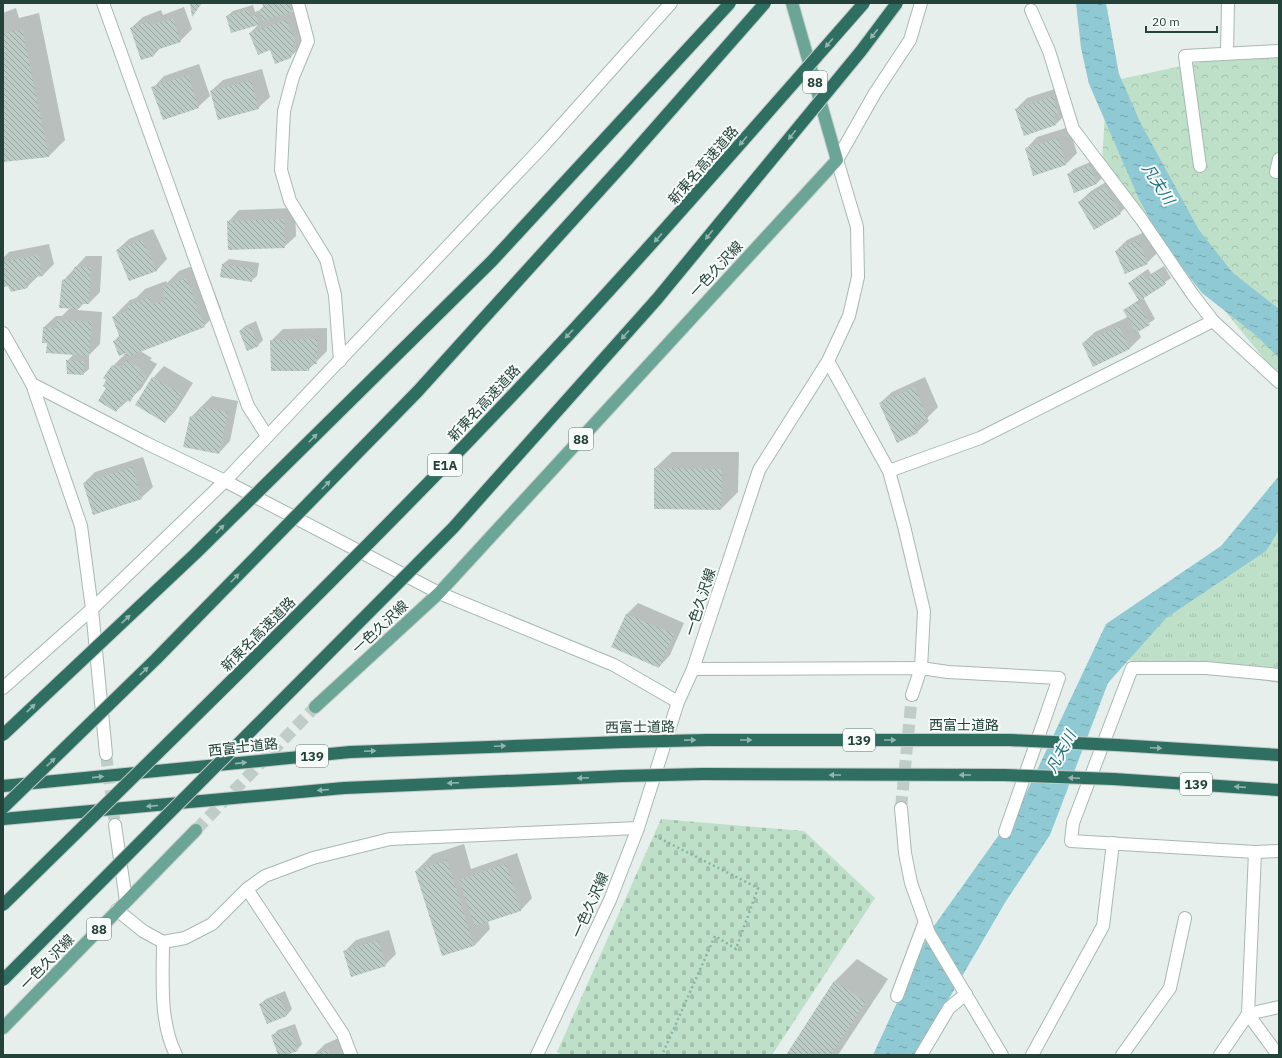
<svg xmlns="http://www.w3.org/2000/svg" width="1282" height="1058" font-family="'IBM Plex Sans','Noto Sans JP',sans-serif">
<defs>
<pattern id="grass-tufts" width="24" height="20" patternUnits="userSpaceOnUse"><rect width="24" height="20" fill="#bfe0c8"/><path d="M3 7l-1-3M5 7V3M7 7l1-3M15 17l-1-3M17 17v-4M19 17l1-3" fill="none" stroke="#a4c1ad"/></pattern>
<pattern id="forest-crowns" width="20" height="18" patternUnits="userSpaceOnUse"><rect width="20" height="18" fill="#bfe0c8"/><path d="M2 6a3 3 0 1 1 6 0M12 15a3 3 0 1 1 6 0" fill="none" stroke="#a4c1ad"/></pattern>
<pattern id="cemetery-stones" width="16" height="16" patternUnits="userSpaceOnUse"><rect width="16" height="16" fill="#bfe0c8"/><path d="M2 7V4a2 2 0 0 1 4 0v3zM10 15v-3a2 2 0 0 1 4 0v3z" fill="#a4c1ad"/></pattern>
<pattern id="water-ripples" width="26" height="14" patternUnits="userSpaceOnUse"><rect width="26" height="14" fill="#8ec9d4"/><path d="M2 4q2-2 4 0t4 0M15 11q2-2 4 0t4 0" fill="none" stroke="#74a5ad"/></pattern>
<pattern id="building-back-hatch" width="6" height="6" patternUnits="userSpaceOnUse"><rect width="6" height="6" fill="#bbcac4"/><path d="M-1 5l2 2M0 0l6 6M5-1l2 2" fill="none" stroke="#98a6a0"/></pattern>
</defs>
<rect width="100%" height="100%" fill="#e6efeb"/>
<!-- grass -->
<polygon fill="url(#grass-tufts)" points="1279,531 1279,683 1108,657 1252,532"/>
<!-- forest -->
<polygon fill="url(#forest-crowns)" points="1279,45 1279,367 1276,373 1102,162 1107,82"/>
<!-- cemetery -->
<polygon fill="url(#cemetery-stones)" points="661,819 804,831 875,898 772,1055 562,1055 557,1052"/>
<!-- water -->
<g fill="url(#water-ripples)">
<polygon points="1076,3 1106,3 1119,74 1141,124 1199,230 1233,273 1279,309 1279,358 1257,336 1202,293 1161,240 1139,199 1089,84 1081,48"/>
<polygon points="1279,476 1279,530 1266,551 1166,618 1108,683 1050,835 1006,901 916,1055 873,1055 929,933 1021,804 1106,624 1221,546"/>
</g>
<!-- shadow -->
<g fill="#0003">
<polygon points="263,3 296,3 297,6 291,12 298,10 305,29 302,46 290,57 271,48 250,33 259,24 232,32 227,16 233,11 253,5 255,12 260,10 264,6"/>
<polygon points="184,7 192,29 180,41 161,47 154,55 131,28 143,17 161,10 163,15"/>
<polygon points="16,8 19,18 39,13 65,140 49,156 3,161 3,13"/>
<polygon points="199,64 210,96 198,107 153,88 164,76"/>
<polygon points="262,69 270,97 258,108 211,91 223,80"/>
<polygon points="1064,86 1067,113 1056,124 1016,109 1027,98"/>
<polygon points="1069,127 1077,153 1066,164 1026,149 1037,137"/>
<polygon points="1095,160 1102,178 1097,183 1075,192 1068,174 1074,169"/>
<polygon points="1116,176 1131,202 1120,213 1079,202 1091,191"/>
<polygon points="295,208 296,236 284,247 228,222 239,210"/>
<polygon points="153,229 167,259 156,271 117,250 129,239"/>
<polygon points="1149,230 1158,252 1147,263 1116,251 1127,240"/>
<polygon points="49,244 54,264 43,275 39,275 27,287 3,286 3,258 9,252"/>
<polygon points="86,256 102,256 100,292 89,303 84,303 77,310 102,312 100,344 88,356 89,356 89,369 83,374 67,361 74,354 48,342 44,327 56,316 62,316 70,308 63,281"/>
<polygon points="229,259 259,263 257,276 251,281 221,277 223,264"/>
<polygon points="203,262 221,309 204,326 140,351 152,358 150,360 157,364 141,389 116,411 108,387 113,366 127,352 114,341 120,335 113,317 130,300 136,298 145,289 166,281 167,283 179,271"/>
<polygon points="1164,266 1171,278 1143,297 1155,319 1138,331 1141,337 1129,349 1083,343 1095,332 1128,317 1124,310 1140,299 1129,283 1135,278 1148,269 1151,274"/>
<polygon points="256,321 263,340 258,345 240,331 245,326"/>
<polygon points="327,328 327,351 308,370 271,341 283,329"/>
<polygon points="164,366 193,383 176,410 165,422 153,378"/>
<polygon points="925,377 938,407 927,418 929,421 917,432 880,403 892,392"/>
<polygon points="212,396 238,401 230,441 219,453 191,417"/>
<polygon points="672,452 739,452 738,492 721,509 655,508 655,468"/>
<polygon points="143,457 153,487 141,498 84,483 95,472"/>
<polygon points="638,603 684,623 670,655 659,667 613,646 627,614"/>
<polygon points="464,844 471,869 517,853 532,898 521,910 488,921 490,929 474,946 416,871 433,854"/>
<polygon points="389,930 396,954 385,965 345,951 356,940"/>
<polygon points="857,959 888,979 838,1055 787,1055 835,981"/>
<polygon points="285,991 292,1009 287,1015 267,1023 260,1004 266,999"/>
<polygon points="295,1024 302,1044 297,1050 279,1055 272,1036 278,1030"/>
<polygon points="339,1038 346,1055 314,1055 325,1044"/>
</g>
<!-- building -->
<g fill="url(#building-back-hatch)">
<polygon points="190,3 202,3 192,17"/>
<polygon points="262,3 289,3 292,12 263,21 259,10 264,8"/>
<polygon points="248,10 250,17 256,15 259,25 231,33 226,16"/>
<polygon points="173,18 181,42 153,51 154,56 141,60 130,28 150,21 152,25"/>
<polygon points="286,20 295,40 291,58 275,64 270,50 258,55 249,33"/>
<polygon points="22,29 49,157 3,162 3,34"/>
<polygon points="188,75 199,108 163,120 151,87"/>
<polygon points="251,80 259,109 218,120 210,91"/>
<polygon points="1053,96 1058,114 1053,115 1056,125 1024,136 1015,109"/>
<polygon points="1058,138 1066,165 1033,176 1025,148"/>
<polygon points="1090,165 1097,184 1074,193 1067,174"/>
<polygon points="1105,187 1121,214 1094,230 1078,202"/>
<polygon points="284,219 285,248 228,250 227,221"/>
<polygon points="142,240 157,271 129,281 116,250"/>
<polygon points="1138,240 1148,264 1125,274 1115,251"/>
<polygon points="38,255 43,276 26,278 28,288 11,292 8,286 3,287 3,262"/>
<polygon points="222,264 254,269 252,282 220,277"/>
<polygon points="74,267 91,267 89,304 80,304 79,309 59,308 62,280 72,278"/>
<polygon points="1158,271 1166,284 1139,301 1128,283 1142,274 1146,279"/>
<polygon points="186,278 205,327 127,357 126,353 119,356 113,341 120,338 112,317 129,310 127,306 149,297 152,305 166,299 161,288"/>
<polygon points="1137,302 1150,325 1136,333 1123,310"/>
<polygon points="57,320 92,322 89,356 46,353 47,343 42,343 43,327 56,328"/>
<polygon points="250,326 259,346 247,351 239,331"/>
<polygon points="1119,326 1130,349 1093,367 1082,343"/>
<polygon points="317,339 317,364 309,364 309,371 271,371 270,340"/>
<polygon points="66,360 84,361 84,375 67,374"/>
<polygon points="126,360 141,369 140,372 146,376 130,402 125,399 116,412 98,401 106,388 103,386 106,380 103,378 112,365 114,366 115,364 121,368"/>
<polygon points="152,377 182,394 165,423 135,405"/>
<polygon points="914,387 928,419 914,425 918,433 897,443 879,403"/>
<polygon points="200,407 228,412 219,454 183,447 190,416 197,418"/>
<polygon points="132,467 142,499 93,515 83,483"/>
<polygon points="654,468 722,469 721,510 654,509"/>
<polygon points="626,614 674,634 659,668 611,647"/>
<polygon points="447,860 474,946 442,956 415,871"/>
<polygon points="506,864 521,911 475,926 459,880"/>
<polygon points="378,940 386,966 351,977 343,951"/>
<polygon points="834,981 866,1002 831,1055 786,1055"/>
<polygon points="279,996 287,1016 267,1024 259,1004"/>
<polygon points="290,1029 298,1051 286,1055 278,1055 271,1035"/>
<polygon points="328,1049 330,1055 314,1055"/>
</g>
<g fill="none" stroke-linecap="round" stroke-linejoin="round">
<!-- minor-tunnel -->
<g stroke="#bfccc8" stroke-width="12" stroke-dasharray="12 6" stroke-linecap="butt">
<polyline points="106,754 115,825"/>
<polyline points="901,808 912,695"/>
</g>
<!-- major-tunnel -->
<polyline stroke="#bfccc8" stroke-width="12" stroke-dasharray="12 6" stroke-linecap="butt" points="196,830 315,707"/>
<!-- minor casing -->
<g stroke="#a8b8b2" stroke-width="14">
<g id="minor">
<polyline points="103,3 248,406 267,436"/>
<polyline points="298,3 308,41 293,77 284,111 281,170 290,201 326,259 335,295 340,361"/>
<polyline points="1031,10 1049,51 1073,129 1142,220 1193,295 1213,321 1279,382"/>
<polyline points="1227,53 1228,3"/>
<polyline points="1200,166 1185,56 1279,51"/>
<polyline points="1276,172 1279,159"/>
<polyline points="3,333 32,384 81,526 92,609 106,754"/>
<polyline points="828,361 889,471 904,526 924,611 921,668 912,695"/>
<polyline points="32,384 146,443 225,481 439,593 614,665 678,702"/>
<polyline points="889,471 980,438 1213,321"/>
<polyline points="693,669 921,668 948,672 1059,678 1005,832"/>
<polyline points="3,688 92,609 225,481 543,146 671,3"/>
<polyline points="901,808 905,853 911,883 929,933 1002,1055"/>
<polyline points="115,825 126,901"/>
<polyline points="1255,852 1279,851"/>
<polyline points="247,889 343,1034 351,1055"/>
<polyline points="117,910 143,931 163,942 185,938 212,924 247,889 265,876 313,858 390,839 638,828"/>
<path d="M163 942C163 979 159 1021 176 1055"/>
<polyline points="897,996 925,921"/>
<polyline points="537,1055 610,900 638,828 678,702 693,669 759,470 828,361 849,316 858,277 857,227 837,160 875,93 910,40 921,3"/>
<polyline points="921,1055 949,1008 966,994"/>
<polyline points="1032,1055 1103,926 1113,843"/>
<polyline points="1122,1055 1170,988 1185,918"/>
<polyline points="1220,1055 1248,1014 1255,852 1071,841 1073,823 1132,668 1206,668 1279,675"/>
<polyline points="1278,1055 1248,1014 1279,1007"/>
</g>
</g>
<!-- major casing -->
<g stroke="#c2cac8" stroke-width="14">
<g id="major">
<polyline points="315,707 439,593 837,160 792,3"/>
<polyline points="3,1028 196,830"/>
</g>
</g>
<!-- highway casing -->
<g stroke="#c2cac8" stroke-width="14">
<g id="highway">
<polyline points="707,740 1010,740"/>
<polyline points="1117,745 1279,755"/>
<polyline points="702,774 1004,775"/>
<polyline points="1113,779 1279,790"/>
<polyline points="3,786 350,752 623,742"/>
<polyline points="3,819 344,788 622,776"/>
</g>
</g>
<!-- path -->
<polyline stroke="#86b3a5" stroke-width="2.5" stroke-dasharray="2 3" stroke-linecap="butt" points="655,836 758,888 736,949 715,936 662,1055"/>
<!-- minor -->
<use href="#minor" stroke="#fff" stroke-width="12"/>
<!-- major -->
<use href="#major" stroke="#6aa596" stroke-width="12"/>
<!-- highway -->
<use href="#highway" stroke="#2f6f62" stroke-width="12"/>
<!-- highway-bridge casing -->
<g stroke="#c2cac8" stroke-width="14" stroke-linecap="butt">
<g id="highway-bridge">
<polyline points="3,735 195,554 492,261 730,3"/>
<polyline points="1010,740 1117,745"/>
<polyline points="623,742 707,740"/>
<polyline points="1004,775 1113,779"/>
<polyline points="622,776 702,774"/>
<polyline points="3,808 156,659 418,391 627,160 765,3"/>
<path d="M3 905C158 753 314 601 465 445 603 302 733 152 864 3"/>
<polyline points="3,980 453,528 657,299 861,51 897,3"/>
</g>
</g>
<!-- highway-bridge -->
<use href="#highway-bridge" stroke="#2f6f62" stroke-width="12"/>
</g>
<!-- one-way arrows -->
<defs><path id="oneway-solid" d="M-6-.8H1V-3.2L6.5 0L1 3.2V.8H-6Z"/></defs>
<g fill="#93b5ae">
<use href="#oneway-solid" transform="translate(874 34) rotate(128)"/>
<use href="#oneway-solid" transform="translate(829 43) rotate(131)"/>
<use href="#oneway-solid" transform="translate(792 135) rotate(129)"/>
<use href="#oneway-solid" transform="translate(743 141) rotate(131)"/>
<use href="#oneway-solid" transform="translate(709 235) rotate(129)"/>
<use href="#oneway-solid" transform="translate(658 238) rotate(132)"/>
<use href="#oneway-solid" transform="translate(569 334) rotate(133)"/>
<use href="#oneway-solid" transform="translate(625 335) rotate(132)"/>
<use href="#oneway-solid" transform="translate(313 438) rotate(-45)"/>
<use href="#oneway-solid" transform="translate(326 485) rotate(-46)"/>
<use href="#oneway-solid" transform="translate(220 529) rotate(-45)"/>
<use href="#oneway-solid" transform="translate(235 578) rotate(-46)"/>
<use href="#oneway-solid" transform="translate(126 619) rotate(-43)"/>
<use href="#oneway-solid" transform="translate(144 671) rotate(-44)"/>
<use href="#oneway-solid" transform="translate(31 708) rotate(-43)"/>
<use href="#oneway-solid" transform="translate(690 740) rotate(-1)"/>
<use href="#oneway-solid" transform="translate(746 740)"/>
<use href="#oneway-solid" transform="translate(890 740)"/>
<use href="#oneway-solid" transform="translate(500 746) rotate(-2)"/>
<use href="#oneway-solid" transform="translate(1156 748) rotate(3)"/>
<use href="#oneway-solid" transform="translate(370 751) rotate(-2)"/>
<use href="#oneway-solid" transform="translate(51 762) rotate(-44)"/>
<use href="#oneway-solid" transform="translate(241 763) rotate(-6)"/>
<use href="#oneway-solid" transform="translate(835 775) rotate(-180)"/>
<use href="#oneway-solid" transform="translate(965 775) rotate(-180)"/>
<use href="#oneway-solid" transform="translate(98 777) rotate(-6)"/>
<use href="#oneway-solid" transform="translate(583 778) rotate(178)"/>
<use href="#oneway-solid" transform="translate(1074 778) rotate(-178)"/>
<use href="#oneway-solid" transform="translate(453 783) rotate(178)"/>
<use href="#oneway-solid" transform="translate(1240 787) rotate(-176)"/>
<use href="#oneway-solid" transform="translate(323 790) rotate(175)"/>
<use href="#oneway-solid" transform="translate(152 806) rotate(175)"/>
</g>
<g text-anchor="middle" stroke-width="4" stroke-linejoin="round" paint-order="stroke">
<!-- shield labels -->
<g fill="#f7fbf9" stroke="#637a73" stroke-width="1">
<rect x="803" y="71" width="24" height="22" rx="3"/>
<rect x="569" y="428" width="24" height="22" rx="3"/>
<rect x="428" y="454" width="34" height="22" rx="3"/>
<rect x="843" y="729" width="32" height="22" rx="3"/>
<rect x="296" y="745" width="32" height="22" rx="3"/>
<rect x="1180" y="773" width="32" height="22" rx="3"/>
<rect x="87" y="918" width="24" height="22" rx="3"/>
</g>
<g font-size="13" font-weight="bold" fill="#24423a">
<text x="815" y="87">88</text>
<text x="581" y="444">88</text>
<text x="445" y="470">E1A</text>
<text x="859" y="745">139</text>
<text x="312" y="761">139</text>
<text x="1196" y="789">139</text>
<text x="99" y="934">88</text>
</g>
<!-- street labels -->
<g font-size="14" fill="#24423a" stroke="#f7fbf9">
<text transform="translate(703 165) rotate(-49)" y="5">新東名高速道路</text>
<text transform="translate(716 269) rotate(-47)" y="5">一色久沢線</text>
<text transform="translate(484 403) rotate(-47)" y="5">新東名高速道路</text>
<text transform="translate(700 602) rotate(-72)" y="5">一色久沢線</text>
<text transform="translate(380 627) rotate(-43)" y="5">一色久沢線</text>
<text transform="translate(258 634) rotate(-45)" y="5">新東名高速道路</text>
<text x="964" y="730">西富士道路</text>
<text transform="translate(640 727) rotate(-1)" y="5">西富士道路</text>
<text transform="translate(243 747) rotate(-6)" y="5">西富士道路</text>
<text transform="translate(590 905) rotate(-66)" y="5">一色久沢線</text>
<text transform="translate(47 962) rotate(-46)" y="5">一色久沢線</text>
</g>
<!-- water labels -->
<g font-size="15" font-style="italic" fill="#1c6f80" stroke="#f7fbf9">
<text transform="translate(1158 184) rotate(57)" y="5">凡夫川</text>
<text transform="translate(1061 752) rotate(-62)" y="5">凡夫川</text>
</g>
</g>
<!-- border -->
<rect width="1282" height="1058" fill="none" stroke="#24423a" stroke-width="8"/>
<!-- scale -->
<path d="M1146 26v6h71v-6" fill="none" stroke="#24423a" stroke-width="2"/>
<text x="1152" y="26" font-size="12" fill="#24423a" stroke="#f7fbf9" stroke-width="3" paint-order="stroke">20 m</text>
</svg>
